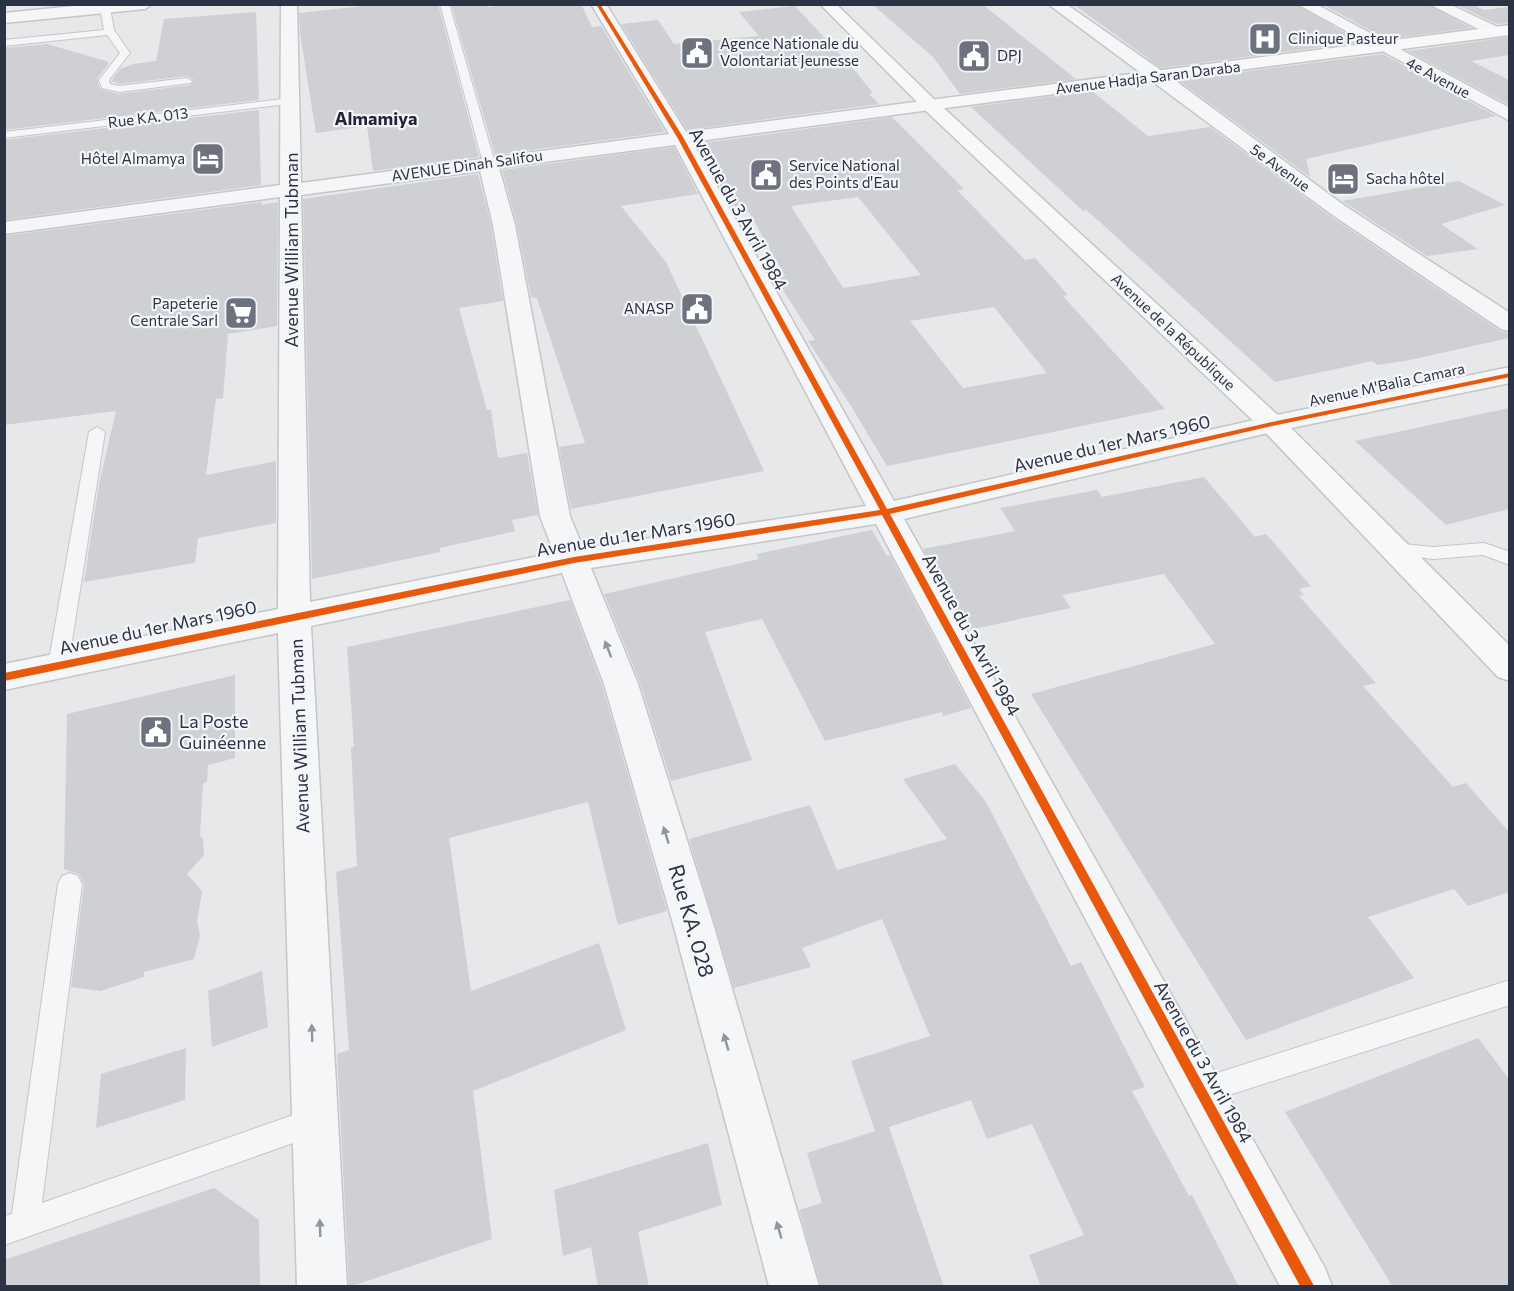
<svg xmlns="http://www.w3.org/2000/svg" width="1514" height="1291" font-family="Commissioner,sans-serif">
<rect width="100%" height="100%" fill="#e6e8ea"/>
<!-- building -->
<g fill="#ced0d3" fill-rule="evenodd">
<polygon points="383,4 438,4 479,157 373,171 367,126 316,133 300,33 299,13"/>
<polygon points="451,4 487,4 488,7 515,4 581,4 592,27 601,26 665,132 495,155"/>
<polygon points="872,4 982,4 1076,79 960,94 933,57"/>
<polygon points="1073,4 1295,4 1361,42 1161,68"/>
<polygon points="1322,4 1427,4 1471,28 1386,39"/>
<polygon points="1455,4 1471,4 1484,10 1509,7 1509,23 1497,24"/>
<polygon points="795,6 856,72 873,93 869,94 879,104 687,130 621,24 658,20 674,44 759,36 739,12"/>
<polygon points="256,12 259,100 4,130 4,48 47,44 106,61 109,63 97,79 100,89 118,94 191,85 194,80 187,76 119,84 111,81 120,69 133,64 156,61 164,19"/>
<polygon points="1509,37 1509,55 1471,61 1509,80 1509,105 1408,51"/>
<polygon points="1383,54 1496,116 1306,159 1310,177 1178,80"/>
<polygon points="1092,91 1148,136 1210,127 1330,216 1500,331 1509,333 1509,338 1405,361 1377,365 1373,361 1275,382 1100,222 1086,210 1083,211 971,107"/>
<polygon points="259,110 261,185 4,220 4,140"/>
<path d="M892 117 964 189 957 190 1025 260 1035 258 1068 295 1063 296 1165 409 887 466 851 406 808 341 815 340 775 278 785 276 749 212 735 214 696 144ZM858 197 921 275 843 288 791 206ZM994 307 1047 373 963 388 910 321Z"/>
<polygon points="674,147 698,194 621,206 666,262 764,471 571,509 559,447 585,443 537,298 531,297 517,225 502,170"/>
<polygon points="478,174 491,225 503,301 459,308 487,410 491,410 498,458 527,453 538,515 512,520 515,531 440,548 440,552 312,579 303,199"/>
<polygon points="1459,181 1505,205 1441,224 1478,249 1427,256 1342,201"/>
<polygon points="262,202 262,205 278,202 277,326 228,334 223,398 216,399 206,475 276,461 276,523 198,538 195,563 84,582 99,484 116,411 4,425 4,236"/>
<polygon points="1509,408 1509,509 1446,525 1355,441"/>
<polygon points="1204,477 1255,537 1266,534 1311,586 1299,589 1304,595 1299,596 1376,683 1363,686 1453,787 1466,783 1509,832 1509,892 1468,906 1454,889 1368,917 1414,978 1246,1040 1031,694 1215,644 1164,574 1062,595 1071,608 969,630 923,549 1015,531 1000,508 1097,490 1102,497"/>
<polygon points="872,530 887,556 890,555 971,708 943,716 942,712 825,741 762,619 705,632 752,760 671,781 640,683 604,594 759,559 756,554"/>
<polygon points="570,600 602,685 667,911 618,925 588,802 449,838 471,991 599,943 626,1030 473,1091 492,1239 349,1287 337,1054 349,1050 336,872 357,866 351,747 354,747 347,647"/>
<polygon points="235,675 235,758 208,765 207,781 203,784 200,835 203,839 204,855 187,874 202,891 197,921 200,936 194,959 144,972 144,977 100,991 71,987 84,884 79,874 64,869 67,714"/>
<polygon points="955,764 986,802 1071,966 1081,962 1145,1087 1132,1091 1189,1196 1192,1195 1239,1287 1041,1287 1029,1255 1084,1235 1032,1124 987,1139 971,1100 889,1127 944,1287 821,1287 799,1210 822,1203 807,1153 875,1131 851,1061 930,1036 882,919 802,948 811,967 734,988 689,839 810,805 837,870 947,839 903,779"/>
<polygon points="262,971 268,1027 212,1047 208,991"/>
<polygon points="1478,1038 1509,1079 1509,1287 1393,1287 1285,1112"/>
<polygon points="186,1048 185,1100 96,1128 101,1074"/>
<polygon points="708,1143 722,1205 638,1232 649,1287 598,1287 591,1247 563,1256 554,1190"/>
<polygon points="214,1188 259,1220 260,1287 4,1287 4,1260"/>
</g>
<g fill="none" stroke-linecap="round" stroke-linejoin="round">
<!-- service casing -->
<g stroke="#c4c6c8" stroke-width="2">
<g id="service">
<polygon points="440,4 449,4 495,163 493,165 489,166 483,163"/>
<polygon points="105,5 110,8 114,30 130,53 109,80 110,84 119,86 187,78 192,81 191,83 119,92 102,88 99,80 120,53 107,35 4,46 4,40 104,30 100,8"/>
<polygon points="291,98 296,101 295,103 4,138 4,132"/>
<polygon points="97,427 105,432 68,666 65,671 58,674 51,671 48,666 89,432"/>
<polygon points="1393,543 1433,547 1484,543 1510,552 1510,565 1483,555 1433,559 1387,553 1384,549 1387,545"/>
<polygon points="70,873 78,876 82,884 42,1203 316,1107 326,1111 330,1121 326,1131 316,1135 4,1245 4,1216 12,1214 58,884 62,876"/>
<polygon points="1510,980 1510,1005 1201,1104 1192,1100 1188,1091 1192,1082 1201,1078"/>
</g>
</g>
<!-- minor casing -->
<g stroke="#c4c6c8" stroke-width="3">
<g id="minor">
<polygon points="94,4 152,4 145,9 4,23 4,13"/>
<path d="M281 4H297L301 183 669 134 591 4H606L686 132 930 100 936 101 939 105 936 109 930 110 692 142 894 501 1272 416 1281 418 1285 424 1281 430 904 519 1325 1268 1332 1286H1280L876 524 591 568 638 684 712 920 819 1286H769L672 920 604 684 562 573 311 626 347 1286H297L278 633 4 690V664L278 609 280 197 4 234V222L280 185ZM675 145 866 506 583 548 570 516 515 225 499 168ZM480 171 493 225 540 516 554 553 310 602 301 195Z"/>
<polygon points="1048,4 1066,4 1165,73 1345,206 1510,313 1510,331 1501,329 1331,214"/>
<polygon points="1297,4 1316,4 1510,108 1510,121"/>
<polygon points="1429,4 1449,4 1502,29 1504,32 1502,35 1490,35"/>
</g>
</g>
<!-- tertiary casing -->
<g stroke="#c4c6c8" stroke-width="3">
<polygon id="tertiary" points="1510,367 1510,383 1272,432 1263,430 1259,424 1263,418 1272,416"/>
</g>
<!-- secondary casing -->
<g stroke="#c4c6c8" stroke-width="3">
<polygon id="secondary" points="1510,25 1510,35 930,110 924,109 921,105 924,101 930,100"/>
</g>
<!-- primary casing -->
<g stroke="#c2c5c8" stroke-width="3">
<polygon id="primary" points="820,4 836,4 936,101 1281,418 1510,646 1510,681 1498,677 1263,430 924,109"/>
</g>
<!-- service -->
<use href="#service" fill="#f5f6f7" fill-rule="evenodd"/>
<!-- minor -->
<use href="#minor" fill="#f5f6f7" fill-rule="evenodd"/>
<!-- tertiary -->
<use href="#tertiary" fill="#f5f6f7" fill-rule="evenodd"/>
<!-- secondary -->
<use href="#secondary" fill="#f8f8f8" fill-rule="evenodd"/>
<!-- primary -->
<use href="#primary" fill="#f8f8f8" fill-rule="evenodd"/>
<!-- cycleway casing -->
<g stroke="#f4f6f9" stroke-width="4">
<polygon id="cycleway" points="596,4 600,4 683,137 887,509 1272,422 1510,373 1510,377 1272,426 890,514 1314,1286 1300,1286 882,515 574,563 4,681 4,673 574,557 880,510 677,137"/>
</g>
<!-- cycleway -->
<use href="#cycleway" fill="#e8590c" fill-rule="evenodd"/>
</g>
<!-- one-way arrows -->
<defs><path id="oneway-solid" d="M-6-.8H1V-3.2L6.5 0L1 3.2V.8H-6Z" transform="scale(1.5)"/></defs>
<g fill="#90959e">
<use href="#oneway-solid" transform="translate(608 649) rotate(-111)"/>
<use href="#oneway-solid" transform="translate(666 835) rotate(-107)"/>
<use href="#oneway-solid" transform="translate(312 1033) rotate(-92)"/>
<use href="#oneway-solid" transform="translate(726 1042) rotate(-106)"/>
<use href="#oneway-solid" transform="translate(320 1228) rotate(-92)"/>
<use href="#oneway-solid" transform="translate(779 1230) rotate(-106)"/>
</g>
<!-- icons -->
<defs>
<g id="hospital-square" transform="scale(1.725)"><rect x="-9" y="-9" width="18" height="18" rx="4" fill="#6c737f" stroke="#f4f6f9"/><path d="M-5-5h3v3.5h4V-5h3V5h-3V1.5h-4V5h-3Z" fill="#fff"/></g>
<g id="civic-square" transform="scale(1.725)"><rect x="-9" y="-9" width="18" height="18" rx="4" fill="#6c737f" stroke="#f4f6f9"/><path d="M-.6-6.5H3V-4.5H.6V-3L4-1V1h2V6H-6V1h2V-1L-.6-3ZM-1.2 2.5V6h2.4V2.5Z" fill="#fff"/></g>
<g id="hotel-square" transform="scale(1.725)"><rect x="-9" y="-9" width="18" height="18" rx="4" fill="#6c737f" stroke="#f4f6f9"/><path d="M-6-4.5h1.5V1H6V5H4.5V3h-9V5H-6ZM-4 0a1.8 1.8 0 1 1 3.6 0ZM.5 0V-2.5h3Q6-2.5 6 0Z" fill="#fff"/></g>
<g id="supermarket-square" transform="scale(1.725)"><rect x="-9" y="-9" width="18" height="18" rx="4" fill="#6c737f" stroke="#f4f6f9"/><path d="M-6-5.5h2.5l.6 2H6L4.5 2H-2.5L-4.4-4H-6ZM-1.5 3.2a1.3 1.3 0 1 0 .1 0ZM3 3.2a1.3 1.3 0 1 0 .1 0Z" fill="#fff"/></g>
</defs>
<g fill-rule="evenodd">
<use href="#hospital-square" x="1265" y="39"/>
<use href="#civic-square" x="697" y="53"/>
<use href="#civic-square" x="974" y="56"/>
<use href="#hotel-square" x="208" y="159"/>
<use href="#civic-square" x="766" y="175"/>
<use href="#hotel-square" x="1343" y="179"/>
<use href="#civic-square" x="697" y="309"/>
<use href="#supermarket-square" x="241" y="313"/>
<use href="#civic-square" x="156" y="732"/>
</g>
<g text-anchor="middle" stroke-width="4.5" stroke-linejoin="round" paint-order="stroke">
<!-- far-poi labels -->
<g font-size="15" fill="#2b3445" stroke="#f4f6f9" text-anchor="start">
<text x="1288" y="44">Clinique Pasteur</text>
<text x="720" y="49">Agence Nationale du<tspan x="720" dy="17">Volontariat Jeunesse</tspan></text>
<text x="997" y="61">DPJ</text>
<text x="185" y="164" text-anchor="end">Hôtel Almamya</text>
<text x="789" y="171">Service National<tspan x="789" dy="17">des Points d'Eau</tspan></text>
<text x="1366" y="184">Sacha hôtel</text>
<text x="218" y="309" text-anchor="end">Papeterie<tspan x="218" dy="17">Centrale Sarl</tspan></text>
<text x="674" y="314" text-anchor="end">ANASP</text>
</g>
<!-- far-street labels -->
<g font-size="15" fill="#2b3445" stroke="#f4f6f9">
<text transform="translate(1148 78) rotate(-7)" y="5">Avenue Hadja Saran Daraba</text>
<text transform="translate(1438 78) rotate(28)" y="5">4e Avenue</text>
<text transform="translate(148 118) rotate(-7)" y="5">Rue KA. 013</text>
<text transform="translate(467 166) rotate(-8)" y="5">AVENUE Dinah Salifou</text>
<text transform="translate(1280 168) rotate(36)" y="5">5e Avenue</text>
<text transform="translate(1173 332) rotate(43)" y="5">Avenue de la République</text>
<text transform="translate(1387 385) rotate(-12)" y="5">Avenue M'Balia Camara</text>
</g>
<!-- far-quarter labels -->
<g font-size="18" font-weight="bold" fill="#1d2536" stroke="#f4f6f9">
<text x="376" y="125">Almamiya</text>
</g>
<!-- street labels -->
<g font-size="18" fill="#2b3445" stroke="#f4f6f9">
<text transform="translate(738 209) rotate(61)" y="6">Avenue du 3 Avril 1984</text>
<text transform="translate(292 250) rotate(-90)" y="6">Avenue William Tubman</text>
<text transform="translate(1112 444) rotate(-13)" y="6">Avenue du 1er Mars 1960</text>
<text transform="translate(636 535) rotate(-9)" y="6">Avenue du 1er Mars 1960</text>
<text transform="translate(158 628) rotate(-12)" y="6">Avenue du 1er Mars 1960</text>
<text transform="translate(971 635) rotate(61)" y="6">Avenue du 3 Avril 1984</text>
<text transform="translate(300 736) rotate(-92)" y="6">Avenue William Tubman</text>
<text transform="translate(1203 1062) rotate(61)" y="6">Avenue du 3 Avril 1984</text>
</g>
<!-- poi labels -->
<g font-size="18" fill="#2b3445" stroke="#f4f6f9" text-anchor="start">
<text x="179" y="728">La Poste<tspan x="179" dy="21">Guinéenne</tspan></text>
</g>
<!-- near-street labels -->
<g font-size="21" fill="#2b3445" stroke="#f4f6f9">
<text transform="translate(691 921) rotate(74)" y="7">Rue KA. 028</text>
</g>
</g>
<!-- border -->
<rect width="1514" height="1291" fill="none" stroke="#2b3445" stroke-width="12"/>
</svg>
